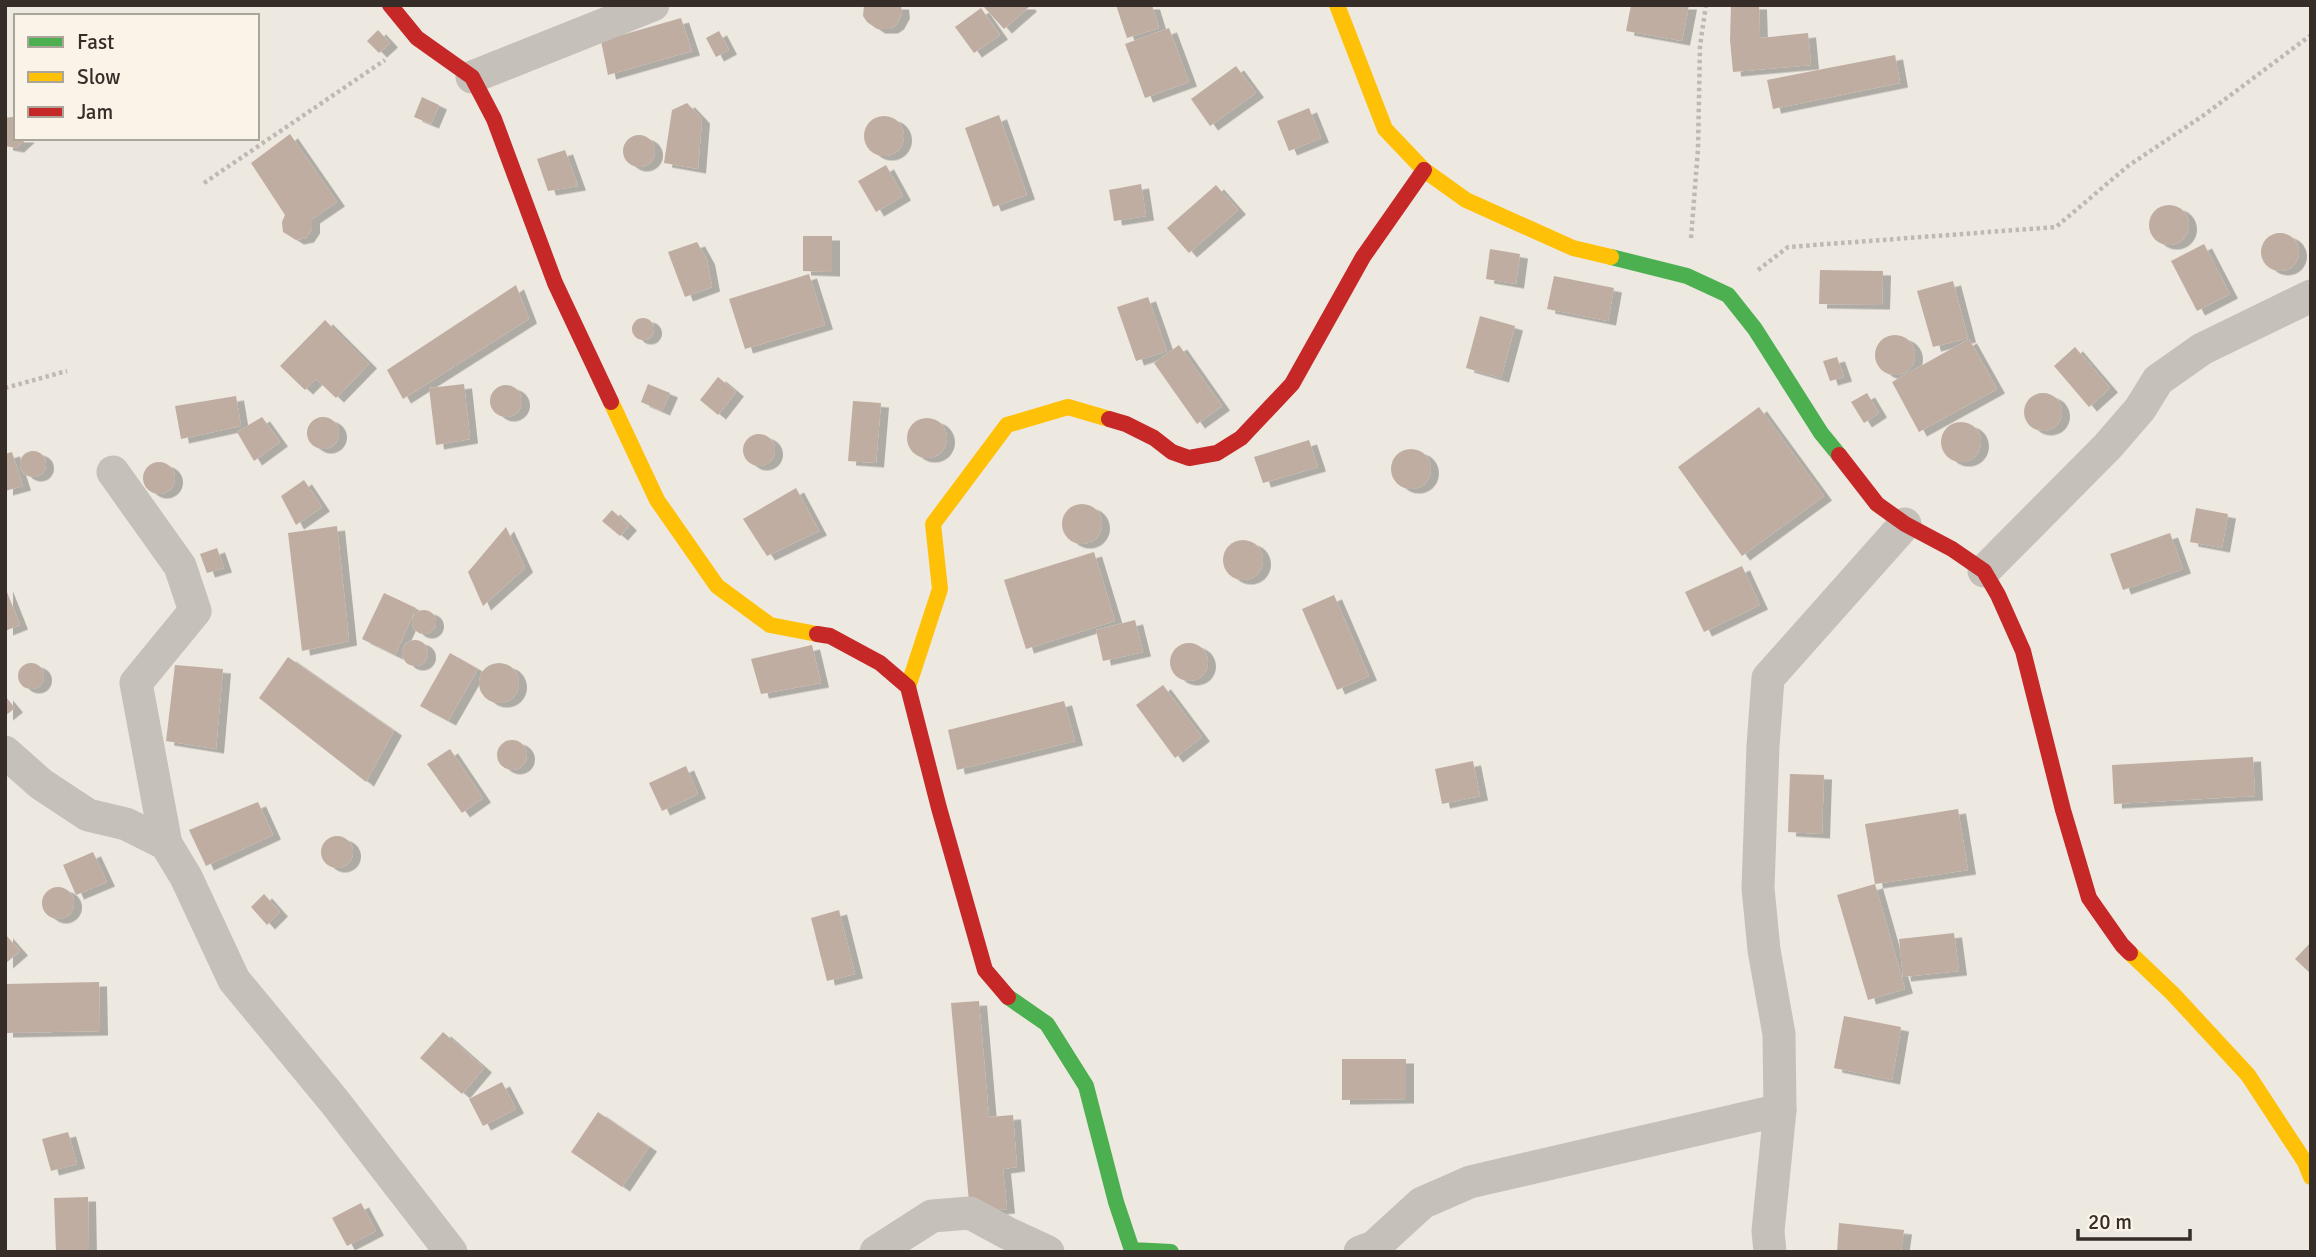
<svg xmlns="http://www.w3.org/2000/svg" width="2316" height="1257" font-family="Signika,sans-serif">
<defs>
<filter id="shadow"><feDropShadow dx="8" dy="4.5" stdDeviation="0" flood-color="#0004"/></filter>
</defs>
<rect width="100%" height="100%" fill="#ede8e0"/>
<!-- building -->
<g fill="#c0ada2" filter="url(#shadow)">
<polygon points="864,5 901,5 902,14 896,25 890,29 877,29 867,22 863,16"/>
<polygon points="986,5 1027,5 1029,7 1004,29 984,7"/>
<polygon points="1116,5 1152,5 1159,28 1127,38"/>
<polygon points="1631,5 1689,5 1682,41 1626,31"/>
<polygon points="1731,5 1759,5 1760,38 1808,33 1811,65 1733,72 1730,40"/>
<polygon points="981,8 1000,35 974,53 955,27"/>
<polygon points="681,18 692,51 608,75 601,41"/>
<polygon points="1169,28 1189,82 1145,98 1125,44"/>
<polygon points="378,30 390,43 379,53 367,41"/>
<polygon points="719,31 729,50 716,57 706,38"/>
<polygon points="1895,55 1900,83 1773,109 1767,80"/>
<polygon points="1236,66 1256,93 1210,126 1191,99"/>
<polygon points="422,97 439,105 431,124 414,117"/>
<polygon points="687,103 702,119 698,169 664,163 672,110"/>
<polygon points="1309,108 1321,138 1289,151 1277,121"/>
<polygon points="999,115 1027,195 993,207 965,128"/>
<circle cx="884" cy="136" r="20"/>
<polygon points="11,117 16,117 16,138 27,138 16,148 5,146 5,118"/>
<polygon points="290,134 337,202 312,219 312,229 306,238 296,240 283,232 282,222 285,215 251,163"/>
<circle cx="639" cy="151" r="16"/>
<polygon points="565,150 578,186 548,191 537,159"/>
<polygon points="886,165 903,196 876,212 858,181"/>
<polygon points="1141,184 1146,216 1114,221 1109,190"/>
<polygon points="1216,185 1238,210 1189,253 1167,228"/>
<circle cx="2169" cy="225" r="20"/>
<circle cx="2280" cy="252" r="19"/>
<polygon points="803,236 832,236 832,272 803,271"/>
<polygon points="697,242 707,260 712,287 685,297 668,252"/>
<polygon points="2204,244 2230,294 2197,311 2171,261"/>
<polygon points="1490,249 1520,254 1516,284 1486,279"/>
<polygon points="1820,270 1883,271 1882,305 1819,304"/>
<polygon points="809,274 825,325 745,349 729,299"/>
<polygon points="1554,276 1614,288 1608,321 1547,309"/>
<polygon points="1953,281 1968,338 1933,347 1917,291"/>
<polygon points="516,285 529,319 403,399 387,370"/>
<polygon points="1148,297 1167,351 1136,361 1117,307"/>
<polygon points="1480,316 1515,326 1501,378 1466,368"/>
<circle cx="643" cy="329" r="11"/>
<polygon points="325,320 369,364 336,398 316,379 305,390 280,366"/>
<circle cx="1895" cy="355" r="20"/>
<polygon points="1969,339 1997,389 1919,432 1892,382"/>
<polygon points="1179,345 1222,406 1197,424 1154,363"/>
<polygon points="2075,347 2110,388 2089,407 2054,366"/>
<polygon points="1837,357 1844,377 1830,381 1823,361"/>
<polygon points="718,377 736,392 718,415 700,400"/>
<polygon points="464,384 470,439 436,445 429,388"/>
<polygon points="648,384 670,393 662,411 641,402"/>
<circle cx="506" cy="401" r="16"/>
<circle cx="2043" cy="412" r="19"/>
<polygon points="1867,393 1879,413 1864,423 1851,402"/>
<polygon points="236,396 241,426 181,439 175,406"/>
<polygon points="853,401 881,403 876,463 848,461"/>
<polygon points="1759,407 1824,496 1742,556 1678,467"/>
<polygon points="262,417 280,442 254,461 237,432"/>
<circle cx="323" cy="433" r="16"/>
<circle cx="927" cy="438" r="20"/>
<circle cx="1961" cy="442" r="20"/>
<circle cx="759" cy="450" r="16"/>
<polygon points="1309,440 1318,467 1263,483 1254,457"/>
<circle cx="1411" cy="469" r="20"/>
<circle cx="33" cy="464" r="13"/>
<polygon points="12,452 23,486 5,491 5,454"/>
<circle cx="159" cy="478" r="16"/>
<polygon points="304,480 322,507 296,525 281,496"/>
<polygon points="796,488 819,531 767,556 743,519"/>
<circle cx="1082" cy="524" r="20"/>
<polygon points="2196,508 2228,514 2222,548 2190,542"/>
<polygon points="612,510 629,526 620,536 602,521"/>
<polygon points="337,526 349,641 302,651 288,533"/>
<polygon points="506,527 525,568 483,606 468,572"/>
<polygon points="2170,533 2183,569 2123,590 2110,554"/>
<circle cx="1243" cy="560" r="20"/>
<polygon points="217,548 224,568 207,573 200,554"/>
<polygon points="1094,552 1115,621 1026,649 1004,580"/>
<polygon points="1742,566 1760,605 1704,632 1685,592"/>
<polygon points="5,587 20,625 5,631"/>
<polygon points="384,593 416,608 395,655 362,639"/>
<polygon points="1334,595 1369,676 1337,690 1302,609"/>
<circle cx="424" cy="622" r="12"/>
<polygon points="1135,620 1143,652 1103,661 1096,630"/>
<circle cx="415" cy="653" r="13"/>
<circle cx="1189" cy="662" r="19"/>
<polygon points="812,645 821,683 761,694 751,659"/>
<polygon points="450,653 478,669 448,721 420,706"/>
<polygon points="288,657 394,731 366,782 259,698"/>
<circle cx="499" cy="683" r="20"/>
<circle cx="31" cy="676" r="13"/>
<polygon points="175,665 223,669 216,749 166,741"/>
<polygon points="1163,685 1202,737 1175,758 1136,705"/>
<polygon points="5,696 15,708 5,716"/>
<polygon points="1064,701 1075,741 957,770 948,730"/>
<circle cx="512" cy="755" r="15"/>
<polygon points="450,749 483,798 462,813 427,764"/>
<polygon points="2253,757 2255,796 2114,804 2112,765"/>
<polygon points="1473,761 1480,796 1442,804 1435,769"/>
<polygon points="686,766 698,794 662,811 649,783"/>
<polygon points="1790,774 1824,775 1822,834 1788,832"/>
<polygon points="258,802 273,835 206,866 189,830"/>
<polygon points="1958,809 1968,870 1875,884 1865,824"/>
<circle cx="337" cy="852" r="16"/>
<polygon points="93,852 107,882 76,895 63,865"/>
<polygon points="1875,884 1905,989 1868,1000 1837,895"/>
<circle cx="58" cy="903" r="16"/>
<polygon points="264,894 280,912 267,925 251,907"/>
<polygon points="839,910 855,974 827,981 811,918"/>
<polygon points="1954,933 1959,971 1903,977 1899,939"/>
<polygon points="5,934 20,951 5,964"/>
<polygon points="2311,942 2311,974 2295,959"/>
<polygon points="99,982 100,1031 5,1033 5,984"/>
<polygon points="979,1001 989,1117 1013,1115 1017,1167 1003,1169 1007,1209 970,1213 951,1003"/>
<polygon points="1844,1016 1901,1027 1892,1080 1834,1068"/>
<polygon points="443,1032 484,1068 462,1094 420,1058"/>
<polygon points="1342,1059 1406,1059 1406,1099 1342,1100"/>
<polygon points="502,1082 516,1109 483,1126 469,1099"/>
<polygon points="598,1112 649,1147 622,1187 571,1152"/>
<polygon points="68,1132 77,1164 51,1171 42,1139"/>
<polygon points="88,1197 89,1252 56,1252 54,1198"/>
<polygon points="361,1203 376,1231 347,1246 332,1218"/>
<polygon points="1839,1223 1904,1230 1901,1252 1837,1252"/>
</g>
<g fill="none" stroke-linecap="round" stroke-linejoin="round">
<!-- path -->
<g stroke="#bfb9b2" stroke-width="4.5" stroke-dasharray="3.5 3.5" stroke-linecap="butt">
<polyline points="204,183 385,60"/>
<polyline points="1691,238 1698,149 1700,46 1706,5"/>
<polyline points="1758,270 1788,247 2056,227 2128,166 2204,115 2311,35"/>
<polyline points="5,388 67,371"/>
</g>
<!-- street -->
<g stroke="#c6c0ba" stroke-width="33">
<polyline points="472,77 653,5"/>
<polyline points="113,472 180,566 195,611 136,683 166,844"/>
<polyline points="1984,571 2108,446 2140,409 2158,380 2202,349 2311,296"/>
<polyline points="5,752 41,784 88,815 126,824 166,844 186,877 234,980 334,1101 451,1252"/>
<polyline points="876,1252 932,1216 970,1213 1009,1234 1048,1252"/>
<polyline points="1360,1252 1374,1247 1422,1203 1470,1182 1780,1110"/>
<polyline points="1770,1252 1768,1231 1780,1110 1779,1034 1764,950 1758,888 1763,746 1768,678 1905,524"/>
</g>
<!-- fast -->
<g stroke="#4caf50" stroke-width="16">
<polyline points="1611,257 1687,276 1728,295 1755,329 1821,433 1839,455"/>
<polyline points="1008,997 1047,1024 1086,1086 1116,1202 1132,1250 1171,1252"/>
</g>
<!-- slow -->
<g stroke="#ffc107" stroke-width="16">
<polyline points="1337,5 1385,129 1424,170 1466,200 1573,248 1611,257"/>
<polyline points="611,402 657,500 717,586 770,625 817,634"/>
<polyline points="908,687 940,589 933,524 1007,425 1068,407 1109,419"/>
<polyline points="2130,953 2173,994 2248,1075 2305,1162 2311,1177"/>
</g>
<!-- jam -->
<g stroke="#c62828" stroke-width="16">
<polyline points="390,5 417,38 472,77 494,119 555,283 611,402"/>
<polyline points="1109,419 1126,424 1154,438 1172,452 1189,458 1217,453 1241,438 1292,384 1363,257 1424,170"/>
<polyline points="1839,455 1877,504 1905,524 1952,549 1984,571 1998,595 2023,651 2063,810 2089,898 2122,945 2130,953"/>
<polyline points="817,634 830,636 880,663 908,687 939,808 985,970 1008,997"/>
</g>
</g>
<!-- border -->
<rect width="2316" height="1257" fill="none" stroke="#362d28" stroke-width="14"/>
<!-- legend -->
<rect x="14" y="14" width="245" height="126" fill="#f9f3e8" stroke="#aba49b" stroke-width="2"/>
<rect x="28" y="37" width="35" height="10" fill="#4caf50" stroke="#aba49b" stroke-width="2"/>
<text x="77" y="49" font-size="21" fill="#362d28">Fast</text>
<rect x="28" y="72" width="35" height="10" fill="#ffc107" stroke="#aba49b" stroke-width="2"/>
<text x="77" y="84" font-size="21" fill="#362d28">Slow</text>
<rect x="28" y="107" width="35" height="10" fill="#c62828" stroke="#aba49b" stroke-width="2"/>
<text x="77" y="119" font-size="21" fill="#362d28">Jam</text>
<!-- scale -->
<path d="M2078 1229v10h112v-10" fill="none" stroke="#362d28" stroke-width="3.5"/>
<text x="2088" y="1229" font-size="21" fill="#362d28" stroke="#f9f3e8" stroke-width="5" paint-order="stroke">20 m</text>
</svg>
